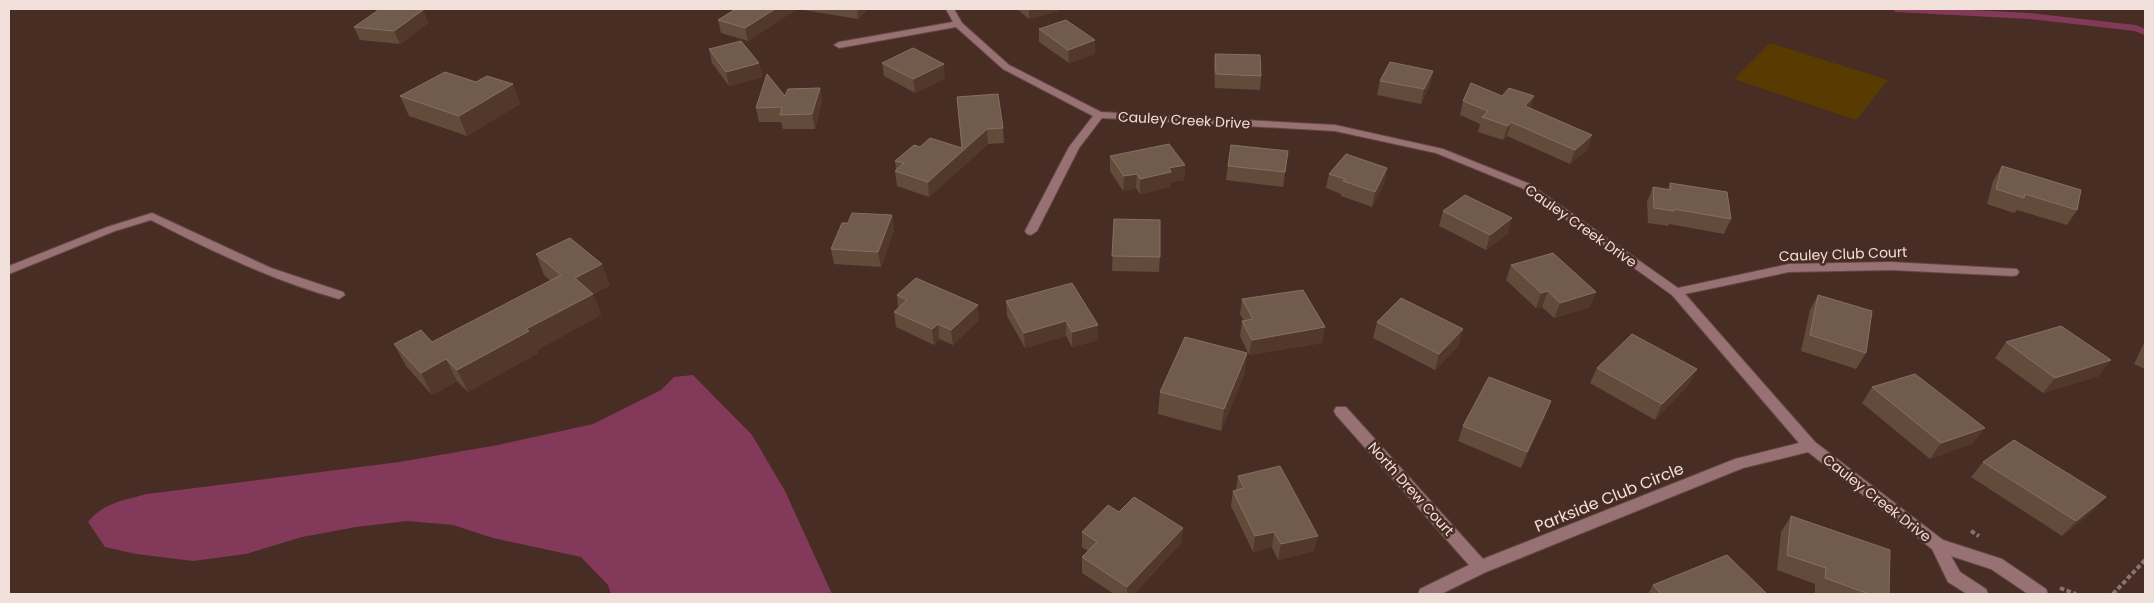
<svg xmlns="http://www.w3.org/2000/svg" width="2154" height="603" font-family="Poppins,sans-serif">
<rect width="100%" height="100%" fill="#482d25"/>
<!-- green -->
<polygon fill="#583b00" points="1770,43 1888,80 1856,120 1734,79"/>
<!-- water -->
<path fill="#833959" d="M693 375 752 435 785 491 832 594H611L608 585 581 557 493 538 453 525 407 521 356 527 302 537 246 554 193 561 136 554 105 547 88 522C103 503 124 500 147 494L399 462 498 445 593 424 661 390 674 377Z"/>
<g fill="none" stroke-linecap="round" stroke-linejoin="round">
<!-- stream -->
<polyline stroke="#833959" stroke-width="6" points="1897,9 2029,16 2135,28 2145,32"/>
<!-- minor casing -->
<g stroke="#634942" stroke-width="2">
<g id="minor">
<polygon points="946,9 954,9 962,23 1009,65 1101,112 1335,125 1443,149 1530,184 1678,288 1789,264 1891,262 2017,269 2019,272 2017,275 2013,276 1891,270 1789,272 1685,294 1815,442 1943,540 2002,559 2046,589 2048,594 2028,594 1991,569 1951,556 1960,572 1986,589 1988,594 1967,594 1948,582 1932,549 1808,452 1743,468 1486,572 1441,594 1418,594 1420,589 1469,565 1336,415 1334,411 1336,407 1346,407 1483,559 1735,459 1799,443 1672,295 1522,188 1436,153 1335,131 1102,118 1079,148 1037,231 1031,235 1027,234 1025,231 1069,147 1093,116 1003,69 956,27 839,48 834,45 839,42 953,22"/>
<path d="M152 213 271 268 343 292 345 295 339 299C273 281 212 251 151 220L115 231 9 274V266L107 227Z"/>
</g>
</g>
<!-- path -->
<g stroke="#8a736c" stroke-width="4" stroke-dasharray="4.5 2.5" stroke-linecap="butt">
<polyline points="1971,531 1979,536"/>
<polyline points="2060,588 2076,594"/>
<polyline points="2113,594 2145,560"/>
</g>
<!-- minor -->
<use href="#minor" fill="#977173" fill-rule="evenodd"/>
</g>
<!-- wall -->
<g fill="#624b3b">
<polygon points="733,9 868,9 858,19 797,9 748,41 721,33 718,20 733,10"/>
<polygon points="1017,9 1059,9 1059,11 1029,19"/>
<polygon points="423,10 428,23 400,44 360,40 354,27"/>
<polygon points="1039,29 1095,54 1069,63 1039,42"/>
<polygon points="709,49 759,63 762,77 729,86 712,63"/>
<polygon points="1215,54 1261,76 1260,90 1215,88 1214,68"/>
<polygon points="882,63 945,78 915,93 884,76"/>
<polygon points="1433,71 1430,85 1421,104 1377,95 1380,81"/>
<polygon points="476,82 513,84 520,104 467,136 409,116 400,96"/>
<polygon points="820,88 822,102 815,129 783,129 781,122 759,122 756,108 785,96"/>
<polygon points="957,97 1003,128 1004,143 988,144 929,197 897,186 895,171 896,170 895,161 920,147 962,148"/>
<polygon points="1463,101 1530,108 1588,149 1570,164 1507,136 1503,140 1478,132 1480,124 1460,115"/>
<polygon points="1288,151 1283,187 1226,180 1228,166"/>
<polygon points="1110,156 1185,165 1184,180 1171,182 1170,187 1140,194 1136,188 1123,191 1110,171"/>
<polygon points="2002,166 2077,210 2067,225 2017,210 2014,213 1987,204 1993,181"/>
<polygon points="1387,168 1384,183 1372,207 1341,196 1341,194 1326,188 1329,174"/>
<polygon points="1670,183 1731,219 1724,234 1669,224 1668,226 1648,223 1647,202 1653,187 1667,190"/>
<polygon points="1443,211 1508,233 1486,250 1439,226"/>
<polygon points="892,215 894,230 881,267 834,264 831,249"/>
<polygon points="1114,219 1160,257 1159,272 1112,271"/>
<polygon points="536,254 610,285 593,294 601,315 537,350 538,353 468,392 457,381 432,395 406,366 394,344 432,342 551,281 544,275"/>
<polygon points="1511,265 1596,292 1590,307 1554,318 1542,307 1536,308 1506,280"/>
<polygon points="897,295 979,320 953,345 939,339 934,345 896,327 894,312 898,308"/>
<polygon points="1818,295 1866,353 1856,369 1801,351 1810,310"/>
<polygon points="1242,299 1325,327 1322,343 1249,355 1240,336 1242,321 1244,321 1240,314"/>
<polygon points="1006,301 1098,325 1098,340 1072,347 1066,336 1025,348 1007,316"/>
<polygon points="1377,322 1459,345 1435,370 1373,338"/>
<polygon points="2145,341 2145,369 2134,364"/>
<polygon points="2006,342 2099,376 2043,393 1995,358"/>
<polygon points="1247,353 1244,375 1221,431 1158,414 1160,392"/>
<polygon points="1597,368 1697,369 1689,384 1655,420 1590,383"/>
<polygon points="1872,387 1973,443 1930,459 1862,403"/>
<polygon points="1545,417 1521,468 1458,441 1463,426"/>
<polygon points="1983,462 2092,512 2062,536 1971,477"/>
<polygon points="1238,476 1314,551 1278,560 1272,547 1253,552 1231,506 1233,491 1236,490"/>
<polygon points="1119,512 1183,528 1181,543 1134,594 1114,594 1082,573 1082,557 1088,551 1082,547 1082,532"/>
<polygon points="1791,516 1889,594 1815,594 1815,584 1777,570 1781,532"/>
<polygon points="1653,585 1767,594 1648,594"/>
</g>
<!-- shaded-wall -->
<g fill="#51382b">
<polygon points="775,9 797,9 748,41 745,28"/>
<polygon points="857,9 868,9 858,19"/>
<polygon points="1029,9 1059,9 1059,11 1029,19"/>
<polygon points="423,10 428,23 400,44 394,31"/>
<polygon points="1095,40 1095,54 1069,63 1068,50"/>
<polygon points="759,63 762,77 729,86 726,72"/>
<polygon points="944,64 945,78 915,93 913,79"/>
<polygon points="1433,71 1430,85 1421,104 1424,89"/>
<polygon points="513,84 520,104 467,136 459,116"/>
<polygon points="820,88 822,102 815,129 812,114"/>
<polygon points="1534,96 1530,110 1525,106"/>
<polygon points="1511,122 1507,136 1503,140 1508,126"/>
<polygon points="987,129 988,144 929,197 928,182"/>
<polygon points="1592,135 1588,149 1570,164 1575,150"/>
<polygon points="1185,165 1184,180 1171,182 1170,187 1140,194 1140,179 1169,168"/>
<polygon points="1387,168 1384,183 1372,207 1375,192"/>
<polygon points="1137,174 1136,188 1123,191 1124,176"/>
<polygon points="892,215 894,230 881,267 878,252"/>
<polygon points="1512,218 1508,233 1486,250 1490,235"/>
<polygon points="602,264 610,285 586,297 593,294 601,315 537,350 538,353 468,392 457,370 526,329 575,278"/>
<polygon points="1548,291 1542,307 1536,308 1541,293"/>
<polygon points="1596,292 1590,307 1554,318 1560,303"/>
<polygon points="978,305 979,320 953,345 951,330"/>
<polygon points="1066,321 1066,336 1025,348 1024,333"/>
<polygon points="938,324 939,339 934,345 932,329"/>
<polygon points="1098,325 1098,340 1072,347 1072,332"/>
<polygon points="1325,327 1322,343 1249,355 1252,340"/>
<polygon points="1463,329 1459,345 1435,370 1439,354"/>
<polygon points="1247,353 1244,375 1221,431 1224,409"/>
<polygon points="446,359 457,381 432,395 421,373"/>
<polygon points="2111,360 2099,376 2043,393 2055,378"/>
<polygon points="1697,369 1689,384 1655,420 1662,404"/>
<polygon points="1551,401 1545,417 1521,468 1527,452"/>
<polygon points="1985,428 1973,443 1930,459 1941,443"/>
<polygon points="2106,497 2092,512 2062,536 2076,521"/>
<polygon points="1183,528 1181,543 1134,594 1127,594 1127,587"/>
<polygon points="1274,532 1272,547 1253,552 1255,536"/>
<polygon points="1318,536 1314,551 1278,560 1281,544"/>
</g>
<!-- building -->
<g fill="#715b4c" stroke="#857062">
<polygon points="380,9 410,9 423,10 394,31 354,27"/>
<polygon points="736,9 775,9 745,28 718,20"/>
<polygon points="1066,20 1095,40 1068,50 1039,29"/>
<polygon points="741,41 759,63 726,72 709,49"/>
<polygon points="913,48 944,64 913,79 882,63"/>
<polygon points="1215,54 1260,55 1261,76 1216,74"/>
<polygon points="1390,62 1433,71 1424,89 1380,81"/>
<polygon points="445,72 476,82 487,76 513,84 459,116 400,96"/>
<polygon points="767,74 785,96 788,89 820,88 812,114 780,115 782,107 756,108"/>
<polygon points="1471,83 1502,96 1509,88 1534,96 1525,106 1592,135 1575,150 1511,122 1508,126 1482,117 1488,111 1463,101"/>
<polygon points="998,94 1003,128 987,129 928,182 895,171 904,163 895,161 914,145 920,147 930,138 962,148 957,97"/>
<polygon points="1169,144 1185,165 1169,168 1171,172 1140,179 1137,174 1124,176 1110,156"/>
<polygon points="1231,145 1288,151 1285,172 1228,166"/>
<polygon points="1346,154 1387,168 1375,192 1343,181 1345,179 1329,174"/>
<polygon points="2002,166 2081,190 2077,210 2025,194 2024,198 1996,189"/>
<polygon points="1670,183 1727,192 1731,219 1674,209 1674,211 1654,208 1653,187 1671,190"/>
<polygon points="1465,195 1512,218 1490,235 1443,211"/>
<polygon points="852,213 892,215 878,252 831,249 842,223 848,223"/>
<polygon points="1114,219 1160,220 1160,257 1112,256"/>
<polygon points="570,238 602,264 575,278 593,294 526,329 529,331 457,370 446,359 421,373 394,344 421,330 432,342 561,275 536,254"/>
<polygon points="1553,253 1596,292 1560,303 1548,291 1541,293 1511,265"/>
<polygon points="916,278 978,305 951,330 938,324 932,329 894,312 907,300 897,295"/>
<polygon points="1072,283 1098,325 1072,332 1066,321 1024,333 1006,301"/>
<polygon points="1303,290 1325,327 1252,340 1242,321 1253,319 1242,299"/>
<polygon points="1818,295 1872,311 1866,353 1810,335"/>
<polygon points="1401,298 1463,329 1439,354 1377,322"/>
<polygon points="2061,326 2111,360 2055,378 2006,342"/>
<polygon points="1632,334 1697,369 1662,404 1597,368"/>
<polygon points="1185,337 1247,353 1224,409 1160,392"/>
<polygon points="1915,374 1985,428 1941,443 1872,387"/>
<polygon points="1489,377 1551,401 1527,452 1463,426"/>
<polygon points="2014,440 2106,497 2076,521 1983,462"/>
<polygon points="1280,466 1318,536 1281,544 1274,532 1255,536 1233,491 1244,488 1238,476"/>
<polygon points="1134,497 1183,528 1127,587 1082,557 1097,542 1082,532 1108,505 1119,512"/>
<polygon points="1791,516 1890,550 1889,594 1869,594 1825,578 1826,568 1787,555"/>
<polygon points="1727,555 1767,594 1661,594 1653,585"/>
</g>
<g text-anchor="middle" stroke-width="5" stroke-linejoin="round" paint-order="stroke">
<!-- street labels -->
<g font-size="14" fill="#f1dfda" stroke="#482d25">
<text transform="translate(1184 120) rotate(3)" y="5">Cauley Creek Drive</text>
<text transform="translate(1581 226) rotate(35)" y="5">Cauley Creek Drive</text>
<text transform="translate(1843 254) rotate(-2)" y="5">Cauley Club Court</text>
<text transform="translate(1411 489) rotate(48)" y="5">North Drew Court</text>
<text transform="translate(1877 498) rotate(38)" y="5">Cauley Creek Drive</text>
</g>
<!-- near-street labels -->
<g font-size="16" fill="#f1dfda" stroke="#482d25">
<text transform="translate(1609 497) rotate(-22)" y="6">Parkside Club Circle</text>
</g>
</g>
<!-- border -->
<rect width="2154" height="603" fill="none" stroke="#f1dfda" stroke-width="20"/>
</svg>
